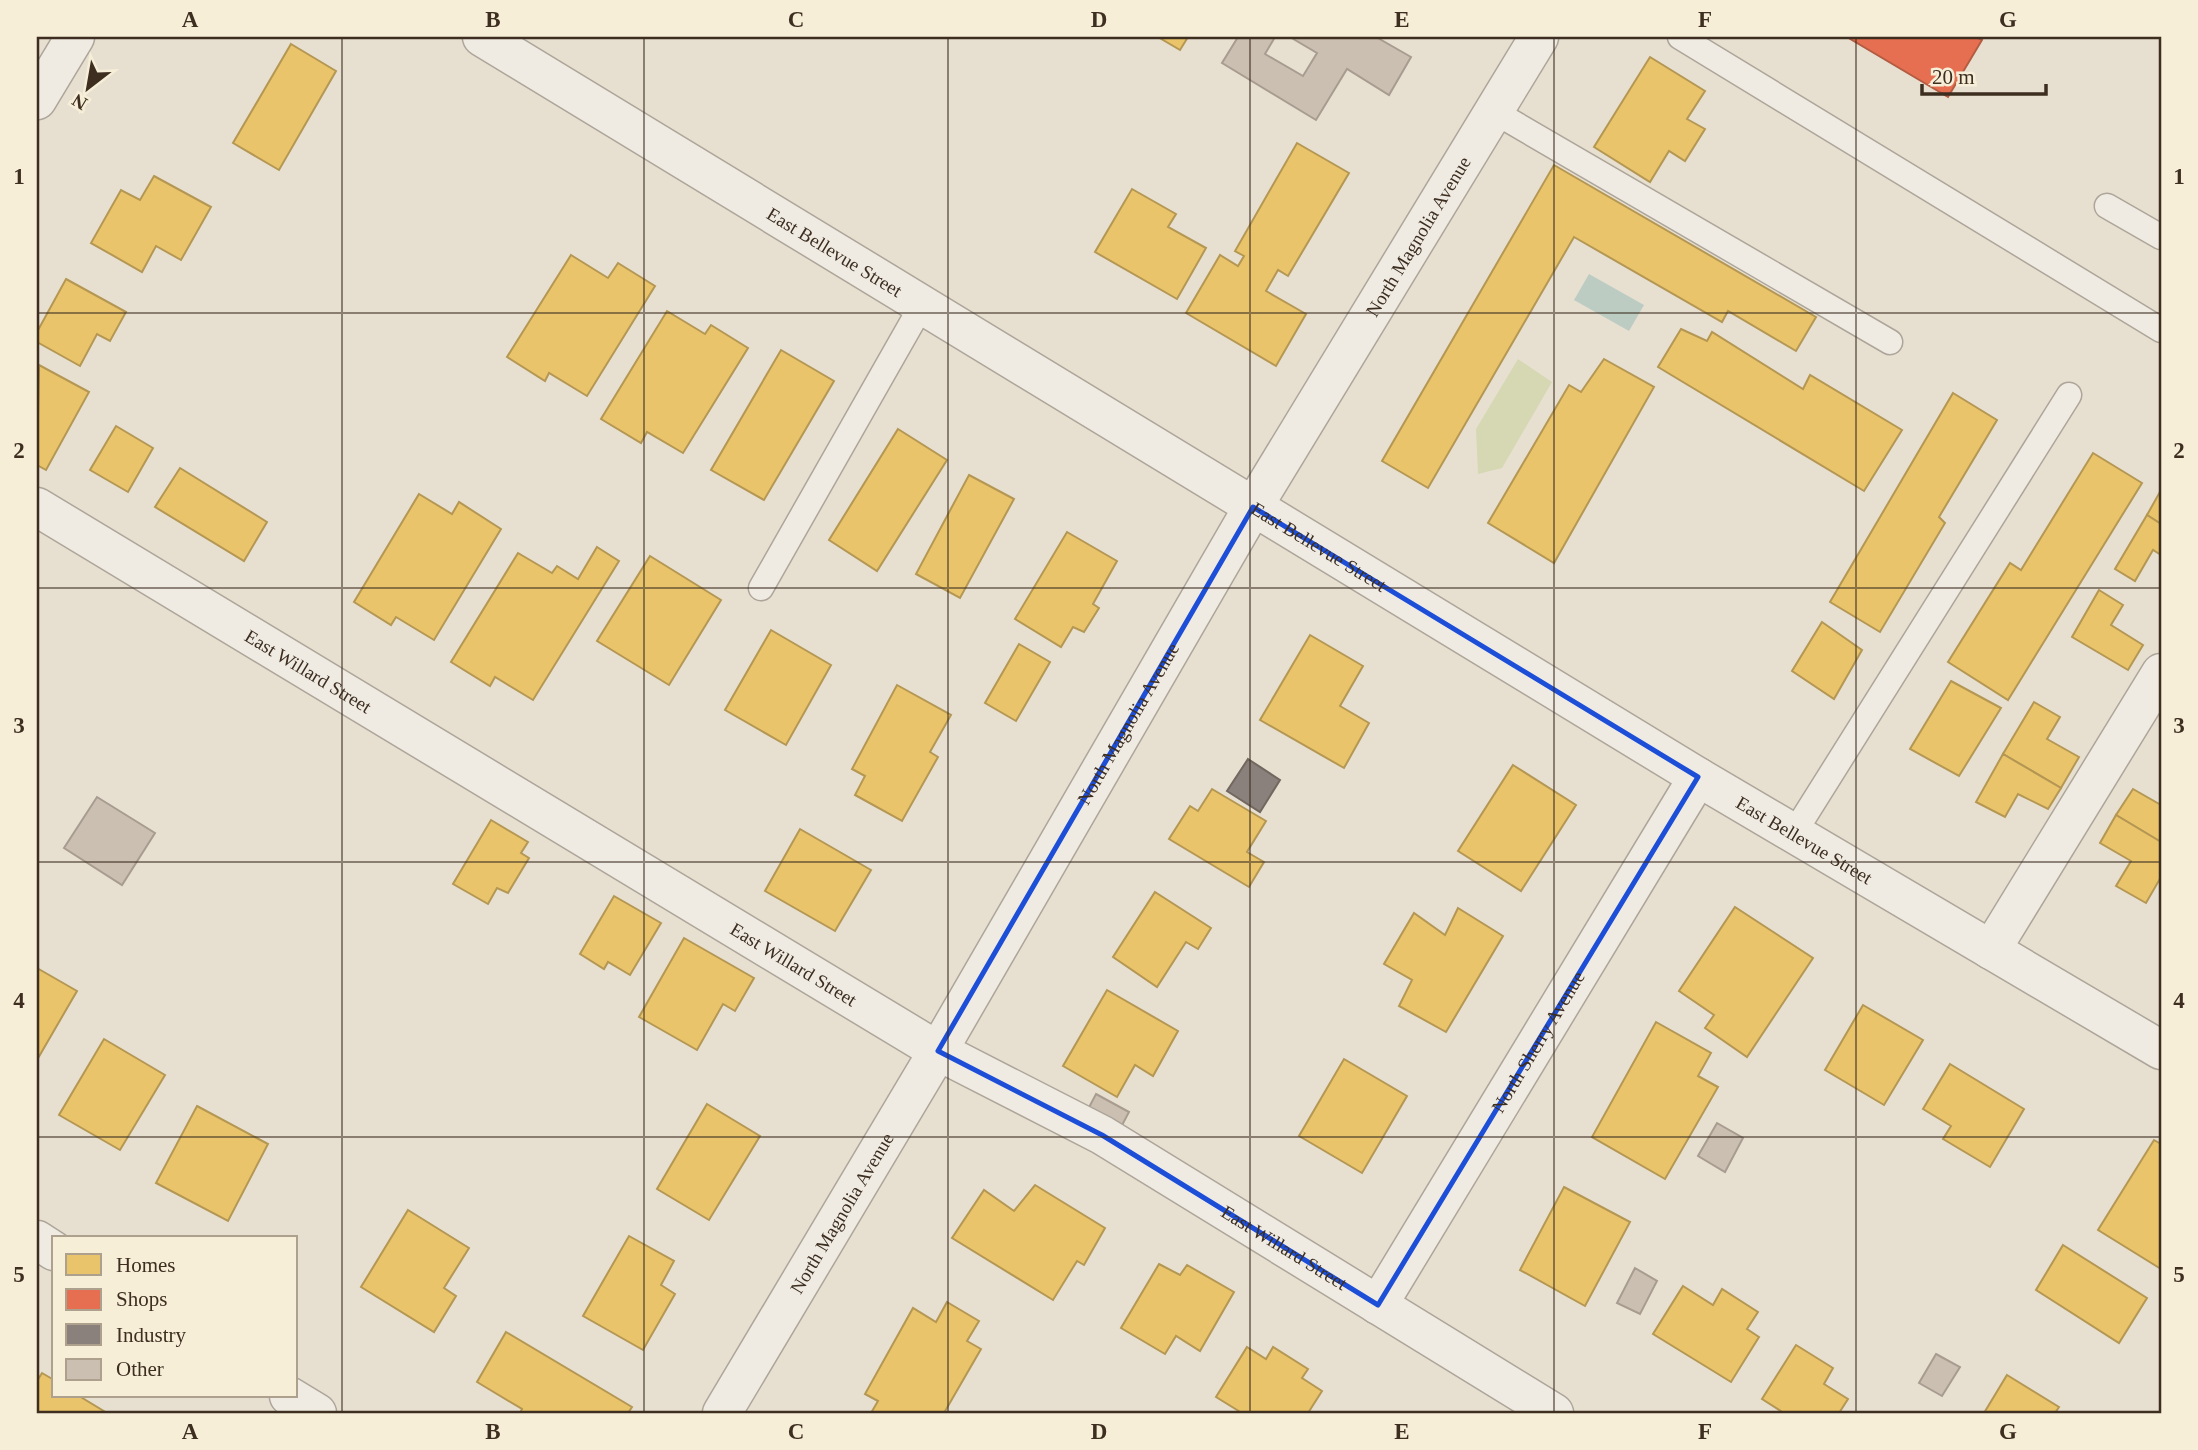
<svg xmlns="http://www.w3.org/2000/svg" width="2198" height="1450" font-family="Georgia,serif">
<rect width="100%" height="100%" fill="#e7e0d1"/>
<!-- green -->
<polygon fill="#d6d7b3" points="1518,359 1552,382 1502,468 1478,474 1476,429"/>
<!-- water -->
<polygon fill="#bcccc2" points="1589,274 1644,305 1629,331 1574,300"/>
<!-- homes -->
<g fill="#e9c46a" stroke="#b59754" stroke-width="2">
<polygon points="1158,37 1188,37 1180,50"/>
<polygon points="291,44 336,71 279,170 233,143"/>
<polygon points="1650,57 1705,91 1687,119 1705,129 1685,161 1669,151 1650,182 1594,147"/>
<polygon points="1297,143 1349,173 1288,276 1278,270 1266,291 1306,314 1276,366 1186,313 1220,255 1238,266 1244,256 1235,251"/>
<polygon points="1554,165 1816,317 1796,351 1728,311 1722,322 1574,237 1428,488 1382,461"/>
<polygon points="154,176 211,207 181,260 156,246 142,272 91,243 121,190 140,200"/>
<polygon points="1132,189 1176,214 1168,227 1206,248 1177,299 1095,252"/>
<polygon points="571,255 608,278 618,263 655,286 587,396 549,373 545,381 507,357"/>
<polygon points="66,279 126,312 110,341 97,334 80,366 37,342 37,332"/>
<polygon points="667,311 705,334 711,325 748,348 683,453 647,432 641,443 601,419"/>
<polygon points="1681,329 1707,341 1712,332 1803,389 1810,375 1902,430 1864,491 1658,367"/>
<polygon points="781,350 834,381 764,500 711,470"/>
<polygon points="1604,359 1654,387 1554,563 1488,523 1569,385 1581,392"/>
<polygon points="39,365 89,392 46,470 37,465"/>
<polygon points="1953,393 1997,420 1939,517 1945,523 1880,632 1830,602"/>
<polygon points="116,426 153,448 128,492 90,470"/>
<polygon points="898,429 947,460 877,571 829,540"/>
<polygon points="2093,453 2142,483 2008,700 1948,662 2010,563 2021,570"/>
<polygon points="180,468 267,522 244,561 155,507"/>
<polygon points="969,475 1014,499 960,598 916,574"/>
<polygon points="2161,490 2161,524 2147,515"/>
<polygon points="419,494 452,514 459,502 501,529 434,640 396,617 391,625 354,602"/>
<polygon points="2147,515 2161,524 2161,555 2153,550 2135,581 2115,569"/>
<polygon points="1067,532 1117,561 1093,604 1099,608 1084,632 1073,627 1061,647 1015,619"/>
<polygon points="597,547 619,561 533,700 495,677 490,686 451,662 518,553 552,573 557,566 578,579"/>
<polygon points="650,556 721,600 669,685 597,641"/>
<polygon points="2099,590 2123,605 2111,625 2143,645 2128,670 2072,637"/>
<polygon points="1822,622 1862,650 1834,699 1792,671"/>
<polygon points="771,630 831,665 786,745 725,710"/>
<polygon points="1310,635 1363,666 1340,706 1369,723 1344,768 1260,720"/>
<polygon points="1019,644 1050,662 1016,721 985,703"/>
<polygon points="1951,681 2001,708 1959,776 1910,749"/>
<polygon points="897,685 951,715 930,752 938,757 902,821 855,795 865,776 852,769"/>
<polygon points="2034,702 2060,717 2047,739 2079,757 2061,788 2003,754"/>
<polygon points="2003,754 2061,788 2048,809 2018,794 2005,817 1976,802"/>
<polygon points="1513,765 1576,805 1521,891 1458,851"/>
<polygon points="1212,789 1266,821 1247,852 1264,862 1249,887 1169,839 1190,806 1198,811"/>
<polygon points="2133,789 2161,805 2161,842 2116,815"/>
<polygon points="2116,815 2161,842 2161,877 2146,903 2116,886 2131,861 2100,843"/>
<polygon points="491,820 528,842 521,853 529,858 508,893 497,888 488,904 453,884"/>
<polygon points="800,829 871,870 835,931 765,891"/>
<polygon points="1155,892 1211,928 1198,949 1186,942 1157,987 1113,957"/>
<polygon points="614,896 661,923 630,975 608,962 604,969 580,954"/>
<polygon points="1735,907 1813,958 1747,1057 1705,1028 1714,1015 1679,991"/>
<polygon points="1458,908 1503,936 1446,1032 1399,1006 1412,980 1384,964 1414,913 1445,935"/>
<polygon points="684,938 754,978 735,1011 723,1004 697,1050 639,1017"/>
<polygon points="37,968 77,991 37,1060"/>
<polygon points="1107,990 1178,1031 1153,1076 1135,1065 1117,1097 1063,1066"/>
<polygon points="1863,1005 1923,1040 1884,1105 1825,1070"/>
<polygon points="1656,1022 1711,1053 1698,1076 1718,1087 1665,1179 1592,1137"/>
<polygon points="104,1039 165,1075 120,1150 59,1115"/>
<polygon points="1344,1059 1407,1096 1362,1173 1299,1136"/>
<polygon points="1950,1064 2024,1109 1990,1167 1943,1139 1951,1126 1923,1109"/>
<polygon points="707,1104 760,1136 709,1220 657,1189"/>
<polygon points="197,1106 268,1144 228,1221 156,1183"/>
<polygon points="2154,1140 2161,1144 2161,1269 2098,1230"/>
<polygon points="1035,1185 1105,1228 1084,1265 1077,1261 1053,1300 952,1238 984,1190 1014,1211"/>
<polygon points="1564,1187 1630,1222 1585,1306 1520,1270"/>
<polygon points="408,1210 469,1248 444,1288 456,1296 434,1332 361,1287"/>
<polygon points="629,1236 674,1261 661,1285 675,1294 643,1350 583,1316"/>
<polygon points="2063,1245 2147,1298 2119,1343 2036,1290"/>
<polygon points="1159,1264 1180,1275 1187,1265 1234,1292 1200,1351 1176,1336 1165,1354 1121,1328"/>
<polygon points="1683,1286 1713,1305 1722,1289 1758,1312 1747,1329 1759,1337 1731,1382 1653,1334"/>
<polygon points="947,1302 979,1321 967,1341 981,1349 944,1413 871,1413 878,1401 865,1394 913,1308 936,1322"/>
<polygon points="506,1332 632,1407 628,1413 520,1413 522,1409 477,1382"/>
<polygon points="1796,1345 1833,1368 1824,1384 1848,1399 1839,1413 1784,1413 1762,1399"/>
<polygon points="1247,1347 1266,1359 1273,1347 1308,1369 1302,1378 1322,1391 1308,1413 1242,1413 1216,1397"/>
<polygon points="42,1373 54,1380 54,1396 79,1396 107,1413 37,1413 37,1381"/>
<polygon points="2007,1375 2059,1407 2055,1413 1984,1413"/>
</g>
<!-- shops -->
<polygon fill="#e76f51" stroke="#b45c42" stroke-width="2" points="1847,37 1976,37 1982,40 1948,97"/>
<!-- industry -->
<polygon fill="#8a817c" stroke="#736860" stroke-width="2" points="1248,759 1280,780 1260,812 1227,791"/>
<!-- building -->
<g fill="#cbbfb2" stroke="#a89c90" stroke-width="2">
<polygon points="1238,37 1275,37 1265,54 1303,76 1317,53 1290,37 1376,37 1411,57 1389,95 1347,69 1316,120 1222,63"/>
<polygon points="97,797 155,833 122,885 64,848"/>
<polygon points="1096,1094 1129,1112 1119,1131 1086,1113"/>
<polygon points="1717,1123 1743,1138 1725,1172 1698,1156"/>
<polygon points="1635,1268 1657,1281 1640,1314 1617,1303"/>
<polygon points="1936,1354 1960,1367 1942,1396 1919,1383"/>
</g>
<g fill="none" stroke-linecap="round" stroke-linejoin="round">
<!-- lane casing -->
<g stroke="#ada599" stroke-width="27">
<g id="lane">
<polyline points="1680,37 2161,330"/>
<polyline points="1493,111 1890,342"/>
<polyline points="2107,206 2161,237"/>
<polyline points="761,588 922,305"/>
<polyline points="1794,833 2069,395"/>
</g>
</g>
<!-- street casing -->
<g stroke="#ada599" stroke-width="41">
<g id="street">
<path id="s1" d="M482 37 1698 777 2161 1050"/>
<polyline points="37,100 75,37"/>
<path id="s2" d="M37 507 938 1051 1102 1135 1554 1413"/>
<polyline points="1991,950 2161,673"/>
<polyline points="37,1240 54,1251"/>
<path id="s3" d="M1378 1305 1698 777"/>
<polyline points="289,1396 317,1413"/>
<path id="s4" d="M722 1413 938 1051 1253 507 1539 37"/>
</g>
</g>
<!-- lane -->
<use href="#lane" stroke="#efebe3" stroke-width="24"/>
<!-- street -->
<use href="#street" stroke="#efebe3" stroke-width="38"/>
</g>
<!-- marked area -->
<path fill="none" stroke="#1d4ed8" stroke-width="5" stroke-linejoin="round" d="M1253 507 1698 777 1378 1305 1102 1135 938 1051Z"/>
<!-- grid -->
<path fill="none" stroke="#3d2e20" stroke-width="2" stroke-opacity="0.55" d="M342 37V1413M644 37V1413M948 37V1413M1250 37V1413M1554 37V1413M1856 37V1413M37 313H2161M37 588H2161M37 862H2161M37 1137H2161"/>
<g text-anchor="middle" stroke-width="7" stroke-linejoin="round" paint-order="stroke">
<!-- street labels -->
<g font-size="19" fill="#3d2e20" stroke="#f7eed8">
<text dy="7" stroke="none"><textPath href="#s4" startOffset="1367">North Magnolia Avenue</textPath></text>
<text dy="7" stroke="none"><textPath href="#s1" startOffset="413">East Bellevue Street</textPath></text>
<text dy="7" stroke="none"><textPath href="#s1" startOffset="980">East Bellevue Street</textPath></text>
<text dy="7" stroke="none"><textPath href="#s2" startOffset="317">East Willard Street</textPath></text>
<text dy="7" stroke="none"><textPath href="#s4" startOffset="800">North Magnolia Avenue</textPath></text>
<text dy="7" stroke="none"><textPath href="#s1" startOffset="1547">East Bellevue Street</textPath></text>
<text dy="7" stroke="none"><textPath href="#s2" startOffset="884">East Willard Street</textPath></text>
<text dy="7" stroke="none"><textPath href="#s3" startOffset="308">North Sherry Avenue</textPath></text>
<text dy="7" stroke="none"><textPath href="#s4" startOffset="233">North Magnolia Avenue</textPath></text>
<text dy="7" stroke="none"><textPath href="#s2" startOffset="1451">East Willard Street</textPath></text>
</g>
</g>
<!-- border -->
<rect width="2198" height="1450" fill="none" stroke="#f7eed8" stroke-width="77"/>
<!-- legend -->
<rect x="52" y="1236" width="245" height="161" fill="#f7eed8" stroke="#ada18e" stroke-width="2"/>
<rect x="66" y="1254" width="35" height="21" fill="#e9c46a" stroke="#ada18e" stroke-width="2"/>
<text x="116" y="1272" font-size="21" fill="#3d2e20">Homes</text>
<rect x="66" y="1289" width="35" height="21" fill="#e76f51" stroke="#ada18e" stroke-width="2"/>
<text x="116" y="1306" font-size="21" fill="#3d2e20">Shops</text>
<rect x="66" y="1324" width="35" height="21" fill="#8a817c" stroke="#ada18e" stroke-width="2"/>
<text x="116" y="1342" font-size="21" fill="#3d2e20">Industry</text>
<rect x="66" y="1359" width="35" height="21" fill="#cbbfb2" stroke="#ada18e" stroke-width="2"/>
<text x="116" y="1376" font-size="21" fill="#3d2e20">Other</text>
<!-- north arrow -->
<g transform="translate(88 88) rotate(211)" stroke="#f7eed8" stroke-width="5" paint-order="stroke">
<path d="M0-5L12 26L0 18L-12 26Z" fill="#3d2e20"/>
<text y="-10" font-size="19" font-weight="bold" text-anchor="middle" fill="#3d2e20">N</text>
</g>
<!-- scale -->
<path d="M1922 84v10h124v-10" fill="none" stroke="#3d2e20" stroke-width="3.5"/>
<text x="1932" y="84" font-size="21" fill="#3d2e20" stroke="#f7eed8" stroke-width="5" paint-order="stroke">20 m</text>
<rect x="38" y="38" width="2122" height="1374" fill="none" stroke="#3d2e20" stroke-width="2.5"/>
<g font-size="23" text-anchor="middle" font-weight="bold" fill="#3d2e20">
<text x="190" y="27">A</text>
<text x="493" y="27">B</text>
<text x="796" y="27">C</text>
<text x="1099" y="27">D</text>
<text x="1402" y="27">E</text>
<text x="1705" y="27">F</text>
<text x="2008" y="27">G</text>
<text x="19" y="184">1</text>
<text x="2179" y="184">1</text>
<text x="19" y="458">2</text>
<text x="2179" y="458">2</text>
<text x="19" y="733">3</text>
<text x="2179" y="733">3</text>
<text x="19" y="1008">4</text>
<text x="2179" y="1008">4</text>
<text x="19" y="1282">5</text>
<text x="2179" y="1282">5</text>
<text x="190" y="1439">A</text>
<text x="493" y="1439">B</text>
<text x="796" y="1439">C</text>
<text x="1099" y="1439">D</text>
<text x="1402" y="1439">E</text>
<text x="1705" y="1439">F</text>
<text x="2008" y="1439">G</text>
</g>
</svg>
